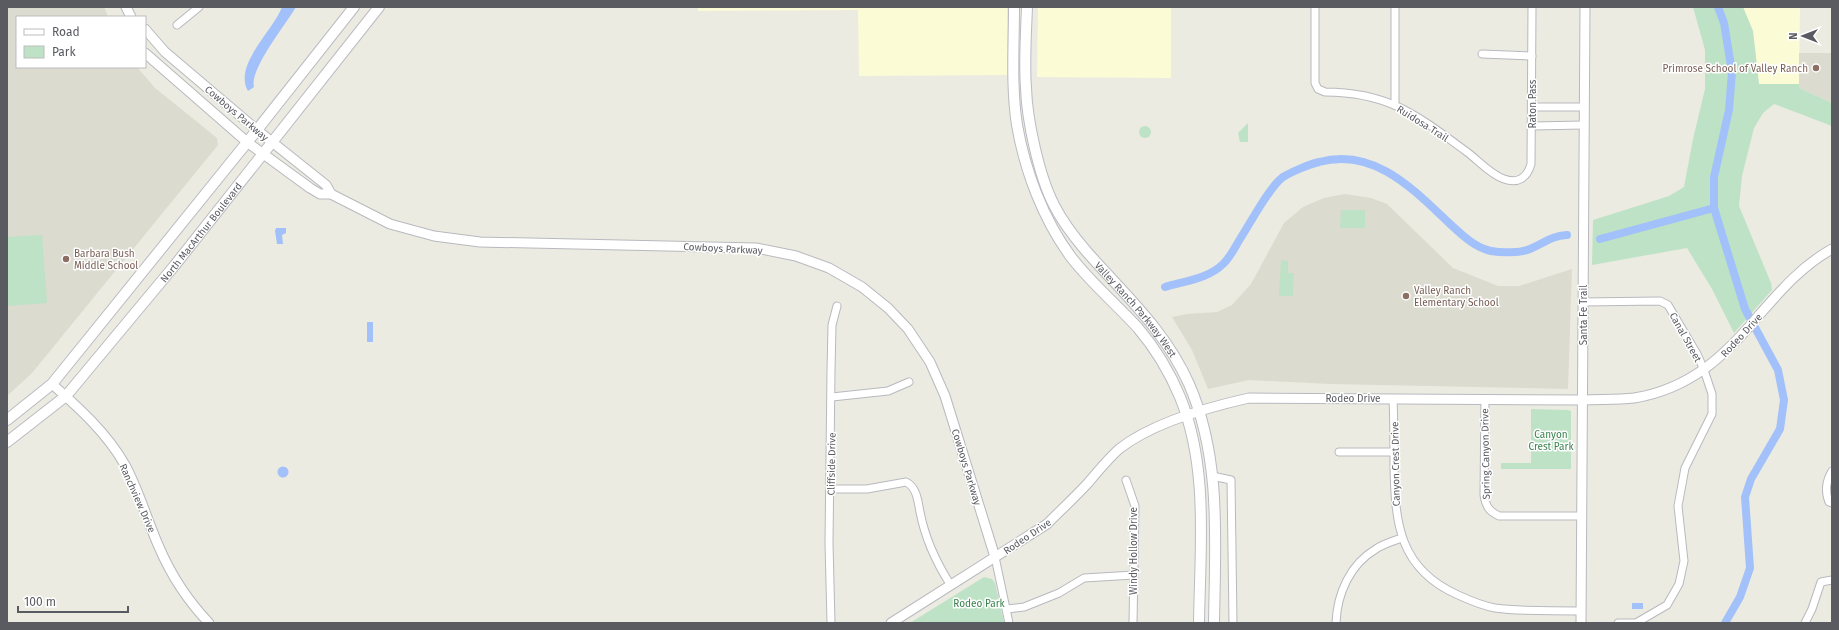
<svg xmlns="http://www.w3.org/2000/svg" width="1839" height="630" font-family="'Fira Sans',sans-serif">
<rect width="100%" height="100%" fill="#ecebe1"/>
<!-- commercial -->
<g fill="#fbfbd6">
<polygon points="698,7 1007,7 1007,75 859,76 858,10 698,11"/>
<polygon points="1038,7 1171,7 1171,78 1037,77"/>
<polygon points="1743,7 1800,7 1799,84 1759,84 1753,31"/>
</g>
<!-- education -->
<g fill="#dbdbcf">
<polygon points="7,7 104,7 108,17 17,17 17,67 137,67 155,88 217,138 218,145 32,373 7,396"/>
<polygon points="1799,53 1832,53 1832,103 1799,88"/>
<polygon points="1345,194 1371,198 1387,204 1453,268 1498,286 1519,286 1572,269 1568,389 1330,384 1249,380 1208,389 1192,350 1172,317 1187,314 1217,312 1232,305 1251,284 1284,223 1303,207 1324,198"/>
</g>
<!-- green -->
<g fill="#bee2c6">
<polygon points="1693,7 1743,7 1753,31 1759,84 1799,84 1799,88 1832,103 1832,126 1774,104 1763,113 1754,128 1742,176 1739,206 1771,283 1772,290 1734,333 1712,289 1687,248 1592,265 1593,220 1669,196 1684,187 1693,139 1705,89 1705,50"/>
<polygon points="1248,123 1248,142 1240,142 1238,133"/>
<circle cx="1145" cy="132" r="6"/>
<polygon points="1341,210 1365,210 1365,228 1340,228"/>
<polygon points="42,235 47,303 7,306 7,237"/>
<polygon points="1281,260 1288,261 1288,273 1294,273 1293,296 1279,296"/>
<polygon points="1531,409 1568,410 1571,411 1571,469 1501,469 1501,463 1531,463"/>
<polygon points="984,577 992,579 995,583 1004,623 910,623"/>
</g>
<!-- water -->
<g fill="#a2c1fa">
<path d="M282 7H296C286 24 249 70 254 87L248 91C233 65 273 31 282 7Z"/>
<polygon points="276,228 286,228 286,233 282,235 283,244 277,244 275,231"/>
<rect x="367" y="322" width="6" height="20"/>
<circle cx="283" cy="472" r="5.5"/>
<rect x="1632" y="603" width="11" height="6"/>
</g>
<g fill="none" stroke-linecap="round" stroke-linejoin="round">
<!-- canal -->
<g stroke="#a2c1fa" stroke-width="8">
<polyline points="1718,7 1724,23 1732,72 1729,110 1714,177 1714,208 1745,309 1778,370 1784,400 1780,429 1751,479 1745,497 1750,568 1740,597 1725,623"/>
<polyline points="1600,239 1714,208"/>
<path d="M1165 287C1184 281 1208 279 1223 264 1230 258 1235 247 1240 239 1250 224 1269 187 1283 177 1291 172 1310 164 1319 162 1374 147 1413 189 1449 223 1461 234 1475 248 1491 251 1502 253 1520 253 1530 249 1545 243 1550 236 1567 235"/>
</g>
<!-- minor casing -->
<g stroke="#b8b9bf" stroke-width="9">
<g id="minor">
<path d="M1315 7V83L1318 89 1325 92C1389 92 1418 116 1467 152 1479 161 1490 174 1504 179 1518 184 1527 178 1531 164L1532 7"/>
<polyline points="177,25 199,7"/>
<polyline points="1482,54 1532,56"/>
<polyline points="1395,105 1395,7"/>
<polyline points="1532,107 1584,107"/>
<polyline points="1532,126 1584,125"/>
<polyline points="1583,302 1660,301 1668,305 1697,354 1704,370 1712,394 1712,414 1685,468 1678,506 1684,561 1679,584 1667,605 1636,623 1618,623"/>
<polyline points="832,397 888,391 909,382"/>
<path d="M1393 399C1394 421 1394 443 1394 466 1395 523 1399 569 1458 595 1469 600 1483 606 1495 608 1523 612 1553 610 1581 611"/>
<path d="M1485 399 1484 495C1486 507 1489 511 1499 516H1581"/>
<polyline points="1339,452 1394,452"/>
<path d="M1832 471C1826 481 1825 492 1829 502L1832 503"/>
<polyline points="1212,476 1231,480 1233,623"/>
<polyline points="1126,480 1135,506 1133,623"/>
<path d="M830 489H867L906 482C917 487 918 502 920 512 925 538 936 562 950 584"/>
<polyline points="995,557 1009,623"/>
<polyline points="1007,609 1024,607 1059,593 1084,578 1134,575"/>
<polyline points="831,623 829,543 831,371 832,325 837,306"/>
<path d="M1336 623C1337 594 1350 564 1376 549 1383 544 1393 541 1402 538"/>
<polyline points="1805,623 1812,609 1821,582 1832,580"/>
</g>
</g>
<!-- tertiary casing -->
<g stroke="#b8b9bf" stroke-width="11">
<g id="tertiary">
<polyline points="126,7 131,17"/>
<polyline points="145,29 165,52 257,130 326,185 331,194"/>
<polyline points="145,53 247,142 310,188 320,194 331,194 390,224 434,236 480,242 756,248 796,256 829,268 862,287 888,308 908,329 930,362 945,396 995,557"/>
<path d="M52 384C79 408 107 433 125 465 139 491 147 520 159 547 171 575 188 601 209 623"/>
<path d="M891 623 1047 524C1061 510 1075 497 1088 483 1098 471 1108 459 1119 449 1152 423 1209 407 1249 398L1582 400C1599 399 1617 400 1634 398 1690 389 1725 356 1760 314 1782 289 1803 265 1832 249"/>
<polyline points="1581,623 1585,7"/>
</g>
</g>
<!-- secondary casing -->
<g stroke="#babbc2" stroke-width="12">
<g id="secondary">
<path d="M1014 7C1014 46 1011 86 1017 125 1025 171 1043 219 1071 257 1091 283 1116 304 1138 328 1155 348 1170 373 1180 397 1209 468 1200 548 1199 623"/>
<path id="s1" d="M1027 7C1026 34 1024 61 1026 88 1027 120 1039 176 1054 205 1062 221 1075 238 1087 252 1125 295 1165 330 1189 384 1222 459 1215 543 1214 623"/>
<polyline points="7,420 52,384 257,130 354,7"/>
<path id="s2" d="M7 442 66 396 175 265 379 7"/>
</g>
</g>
<!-- minor -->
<use href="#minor" stroke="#fff" stroke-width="7"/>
<!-- tertiary -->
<use href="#tertiary" stroke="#fff" stroke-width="9"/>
<!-- secondary -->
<use href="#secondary" stroke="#fff" stroke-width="10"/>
</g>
<!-- markers -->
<g fill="#8d6e63" stroke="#fff" stroke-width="1.5">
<circle cx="1816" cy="68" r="4"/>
<circle cx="66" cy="259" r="4"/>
<circle cx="1406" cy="296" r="4"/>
</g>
<g text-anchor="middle" stroke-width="3" stroke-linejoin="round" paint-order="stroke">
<!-- education labels -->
<g font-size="10" fill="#785e54" stroke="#fff" text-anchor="start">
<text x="1808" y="72" text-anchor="end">Primrose School of Valley Ranch</text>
<text x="74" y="257">Barbara Bush<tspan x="74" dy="12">Middle School</tspan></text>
<text x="1414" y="294">Valley Ranch<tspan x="1414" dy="12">Elementary School</tspan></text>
</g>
<!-- street labels -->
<g font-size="10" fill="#595b61" stroke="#fff">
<text transform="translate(1532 104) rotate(-90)" y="4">Raton Pass</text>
<text transform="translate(237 113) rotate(40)" y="4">Cowboys Parkway</text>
<text transform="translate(1423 123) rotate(32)" y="4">Ruidosa Trail</text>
<text dy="4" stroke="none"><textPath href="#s2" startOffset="287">North MacArthur Boulevard</textPath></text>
<text transform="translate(723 248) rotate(3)" y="4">Cowboys Parkway</text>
<text dy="4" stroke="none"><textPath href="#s1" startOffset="335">Valley Ranch Parkway West</textPath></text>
<text transform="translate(1583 315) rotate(-90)" y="4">Santa Fe Trail</text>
<text transform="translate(1741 335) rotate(-47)" y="4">Rodeo Drive</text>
<text transform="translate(1686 337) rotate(61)" y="4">Canal Street</text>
<text x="1353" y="402">Rodeo Drive</text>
<text transform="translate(1485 454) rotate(-91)" y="4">Spring Canyon Drive</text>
<text transform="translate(831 464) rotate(-89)" y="4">Cliffside Drive</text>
<text transform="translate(1395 464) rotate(-91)" y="4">Canyon Crest Drive</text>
<text transform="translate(967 467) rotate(73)" y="4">Cowboys Parkway</text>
<text transform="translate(138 498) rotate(66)" y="4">Ranchview Drive</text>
<text transform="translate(1027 536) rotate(-34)" y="4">Rodeo Drive</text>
<text transform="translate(1133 551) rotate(-90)" y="4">Windy Hollow Drive</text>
</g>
<!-- park labels -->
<g font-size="10" fill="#39814c" stroke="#fff">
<text x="1551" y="438">Canyon<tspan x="1551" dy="12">Crest Park</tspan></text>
<text x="979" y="607">Rodeo Park</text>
</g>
</g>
<!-- border -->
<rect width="1839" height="630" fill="none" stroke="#595b61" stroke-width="16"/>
<!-- legend -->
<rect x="16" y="16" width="130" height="52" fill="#ffffff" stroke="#bdbdc0"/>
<rect x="24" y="29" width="20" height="6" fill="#ffffff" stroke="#bdbdc0"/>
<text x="52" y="36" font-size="12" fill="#595b61">Road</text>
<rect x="24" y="46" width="20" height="12" fill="#bee2c6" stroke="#bdbdc0"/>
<text x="52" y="56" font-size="12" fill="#595b61">Park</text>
<!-- north arrow -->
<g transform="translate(1803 36) rotate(270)" stroke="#ffffff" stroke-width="3" paint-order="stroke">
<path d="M0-3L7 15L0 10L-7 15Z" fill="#595b61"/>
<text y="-6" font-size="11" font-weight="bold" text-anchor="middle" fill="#595b61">N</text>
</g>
<!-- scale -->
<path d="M18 606v6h110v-6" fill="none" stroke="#595b61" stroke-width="2"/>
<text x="24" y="606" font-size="12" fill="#595b61" stroke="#ffffff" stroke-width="3" paint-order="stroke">100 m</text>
</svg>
